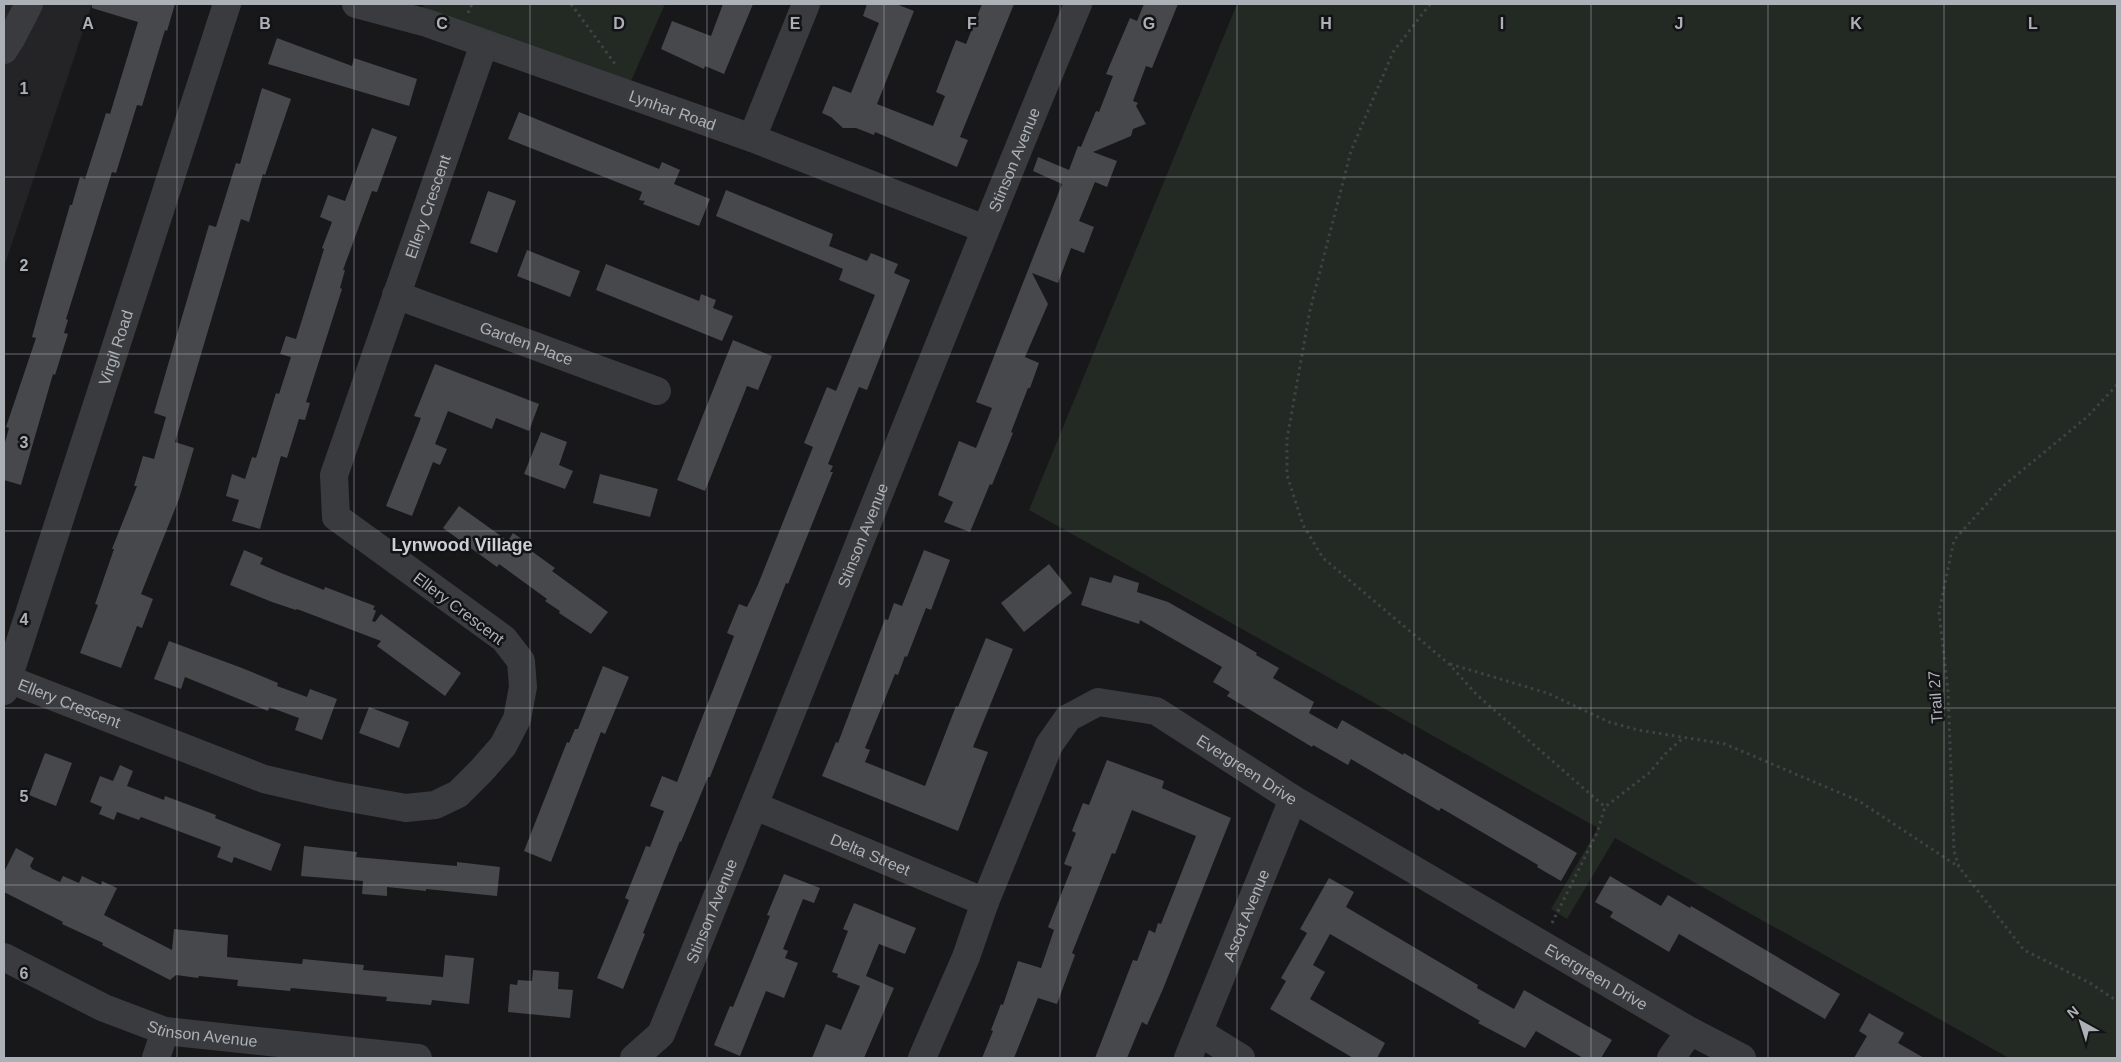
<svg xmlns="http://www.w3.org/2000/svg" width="2121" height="1062" font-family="Arial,sans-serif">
<rect width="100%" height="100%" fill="#18181a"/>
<!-- built -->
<polygon fill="#242427" points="4,4 92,4 4,267"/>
<!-- green -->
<g fill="#222a23">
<polygon points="424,4 665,4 628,88 421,10"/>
<polygon points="1237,4 2117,4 2117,1058 2009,1058 1615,838 1567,919 1551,909 1598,828 1029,510"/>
</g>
<!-- building -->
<g fill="#47484c">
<polygon points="92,4 175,4 167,31 165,30 142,106 137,105 116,173 112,172 66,319 68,320 64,333 68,334 55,375 53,374 21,485 4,480 4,446 9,428 6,427 36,338 32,337 40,308 70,205 72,205 80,177 85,179 106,113 110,114 138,22 92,8"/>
<polygon points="723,4 753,4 724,74 705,66 704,69 661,49 672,21 711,36"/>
<polygon points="867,4 896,4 914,11 877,104 933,126 945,96 936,92 956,40 966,44 982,4 1014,4 960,137 968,140 957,167 875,132 874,135 856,128 843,128 831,117 822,113 833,86 851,93 879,23 863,16"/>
<polygon points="1144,4 1178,4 1152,68 1146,66 1133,101 1138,103 1136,106 1146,124 1133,129 1131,136 1093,152 1117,161 1107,187 1095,182 1079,221 1094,227 1084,253 1071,248 1058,283 1032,273 1048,304 1025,357 1039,363 1030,388 1028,388 1011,432 1013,433 992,485 990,484 970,532 944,522 953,502 938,495 959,441 976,448 992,408 976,402 1062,184 1033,171 1038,157 1069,170 1078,146 1081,147 1096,111 1099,112 1113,76 1106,74 1130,18 1137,21"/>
<polygon points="277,38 352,66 354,58 417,79 409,106 268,64"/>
<polygon points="262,88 291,99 265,175 263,174 249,222 241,219 226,270 175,442 194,448 179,499 141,594 153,599 142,628 137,626 121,668 80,653 98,605 95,604 114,549 112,549 137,486 134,486 143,456 154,459 166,417 154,413 172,351 209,225 216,227 236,163 240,164"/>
<polygon points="519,112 659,169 662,162 680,170 674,184 710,199 699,226 643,204 645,201 639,200 642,192 508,139"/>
<polygon points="372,128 397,137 377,192 372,191 343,270 345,270 340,288 342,289 306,402 310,403 305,420 299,419 287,458 281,456 260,529 232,521 239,500 226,496 232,474 245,479 252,457 256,458 276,393 279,394 291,357 280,354 286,336 296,339 324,249 322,248 332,222 320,217 328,195 345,201"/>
<polygon points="726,190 833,234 829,246 867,261 871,253 898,264 894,273 910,280 867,390 859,387 828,464 833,466 830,472 833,472 788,584 786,583 710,777 708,777 681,842 680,841 643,933 645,934 623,989 597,978 629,900 625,898 646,846 650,847 664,811 650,806 662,776 677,782 734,636 727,633 739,604 747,607 757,587 813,447 804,443 827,387 836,391 875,295 839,280 843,269 716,216"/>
<polygon points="488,191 516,201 497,253 470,243"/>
<polygon points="527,250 580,271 570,297 517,276"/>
<polygon points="606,264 699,301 701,294 716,300 713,308 733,316 722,341 596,290"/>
<polygon points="733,340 772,356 758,390 747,386 705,491 677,480"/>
<polygon points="435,364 539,404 529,431 496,418 492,429 448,411 435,444 447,449 440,465 433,462 412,516 386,506 421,418 414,416"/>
<polygon points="541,432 567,442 559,465 573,471 565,489 524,474"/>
<polygon points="600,474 658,489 650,517 593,503"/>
<polygon points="459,506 508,541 513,533 532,546 530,550 555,568 552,571 608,612 591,634 559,613 560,611 545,601 547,599 499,564 497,567 443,528"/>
<polygon points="244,550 263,558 260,564 281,573 324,590 325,587 375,606 373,609 376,611 372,621 375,622 381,614 461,673 445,696 377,646 381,641 297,609 296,610 272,602 230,585"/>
<polygon points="924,550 950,560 931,610 926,608 907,657 905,656 898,675 895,674 865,748 870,750 865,762 925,786 956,706 958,707 986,638 1013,649 973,747 988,752 958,831 822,776 836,742 838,743 885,619 888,620 894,603 902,606"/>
<polygon points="1049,564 1072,593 1024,632 1001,603"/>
<polygon points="1114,575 1139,583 1137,592 1168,602 1240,643 1257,653 1256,655 1279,668 1273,678 1314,702 1309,713 1337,729 1342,720 1403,755 1404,753 1577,853 1561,881 1537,867 1538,865 1441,808 1439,811 1351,759 1348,765 1313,745 1312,747 1227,696 1230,692 1213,682 1222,667 1140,620 1139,624 1081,605 1090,577 1111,583"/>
<polygon points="169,641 242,668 278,683 277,686 307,697 310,689 337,699 322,740 295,730 299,718 269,707 268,711 185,677 181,689 154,679"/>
<polygon points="603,666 629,677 605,734 601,732 551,862 524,851 567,742 569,743 575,729 578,729"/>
<polygon points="369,707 409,722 399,748 359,733"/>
<polygon points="45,753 72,763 56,806 29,795"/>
<polygon points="1107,760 1164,781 1162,788 1231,818 1163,989 1147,1025 1142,1022 1127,1058 1095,1058 1133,960 1137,961 1149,930 1155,933 1158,923 1161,924 1196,836 1132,810 1115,854 1112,853 1072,953 1075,955 1057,1004 1038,998 1014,1058 982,1058 993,1031 991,1030 1001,1004 1003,1005 1018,961 1041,968 1054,930 1048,927 1072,867 1064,864 1076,833 1072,831 1083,803 1089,805"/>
<polygon points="120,765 133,771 127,786 164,800 165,796 216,815 215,818 281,844 271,871 234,857 232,863 217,857 221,847 141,817 139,820 117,812 114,820 99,814 102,807 90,802 100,776 113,781"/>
<polygon points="304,846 357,852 356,857 457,866 457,862 500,867 497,896 426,889 426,891 387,887 387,896 362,894 363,881 301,876"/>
<polygon points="16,848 34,858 30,866 32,869 60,882 63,876 79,883 82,876 101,885 102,881 117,888 104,915 172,950 174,929 228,935 227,957 302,964 303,959 364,965 363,970 443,977 445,955 474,958 469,1004 432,1000 431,1005 386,1001 387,997 291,988 290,991 237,986 238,980 199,976 198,978 176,975 170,980 102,945 103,943 62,924 63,922 4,892 4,872"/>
<polygon points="784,874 820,888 814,903 803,899 783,949 788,951 785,958 798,963 784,998 766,991 740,1056 714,1045 730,1006 733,1007 751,963 770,916 767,915"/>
<polygon points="1610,876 1661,906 1668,895 1690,908 1691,906 1840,994 1825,1019 1679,934 1669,952 1610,917 1613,912 1595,902"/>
<polygon points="1329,878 1354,892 1346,907 1478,985 1477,988 1514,1009 1524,990 1612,1040 1601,1058 1583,1058 1536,1031 1525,1048 1478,1023 1480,1021 1330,934 1313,965 1325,972 1310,999 1385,1043 1377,1058 1353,1058 1270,1009 1286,981 1281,978 1307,933 1300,929"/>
<polygon points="854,903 916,928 905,954 879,944 866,976 894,988 864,1058 812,1058 826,1024 841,1030 860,986 837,977 838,974 832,972 848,931 843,929"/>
<polygon points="533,970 559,972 558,989 573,990 570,1018 508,1012 510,984 517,985 518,980 532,981"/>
<polygon points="1869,1013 1904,1033 1898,1043 1924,1058 1854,1058 1867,1036 1859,1031"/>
</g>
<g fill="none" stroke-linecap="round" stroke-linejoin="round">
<!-- path -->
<g stroke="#404245" stroke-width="3" stroke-dasharray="2.5 4" stroke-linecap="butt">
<polyline points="571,4 615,64"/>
<polyline points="1430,4 1393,52 1351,151 1310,310 1287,439 1287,475 1303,525 1323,558 1449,664 1477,695 1605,807"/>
<polyline points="468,13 472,4"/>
<polyline points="2117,385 2087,417 2002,487 1954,540 1939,612 1948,691 1954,851 1959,867 2024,950 2090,983 2117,1001"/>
<polyline points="1450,664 1547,693 1609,722 1638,730 1725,744 1859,801 1959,867"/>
<polyline points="1552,923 1597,833 1605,807 1649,773 1667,752 1682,739"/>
</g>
<!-- minor -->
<g stroke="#393b3f" stroke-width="28">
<path id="s1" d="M356 4 427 23 752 138 985 229"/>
<polyline points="4,50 11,39 29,4"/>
<polyline points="752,138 806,4"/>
<path id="s2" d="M396 295 657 391"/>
<path id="s3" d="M8 679 264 779 333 795 406 808 435 805 458 794 482 770 503 746 517 719 523 687 521 661 504 639 336 517 334 475 484 44"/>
<path id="s4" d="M4 691 227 4"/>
<path id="s5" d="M755 806 985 902"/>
<path id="s6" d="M4 957 104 1008 165 1031 418 1058"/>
<polyline points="1199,1032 1241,1058"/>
<polyline points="156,1058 165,1031"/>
<path id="s7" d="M634 1058 661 1034C802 691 936 346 1078 4"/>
<path id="s8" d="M922 1058 966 957 985 902 1049 745 1068 718 1098 702 1156 711 1293 799 1690 1031 1742 1058"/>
<path id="s9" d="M1188 1058 1293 799"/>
<polyline points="1671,1058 1690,1031"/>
</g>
</g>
<!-- grid -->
<path fill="none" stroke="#acb1b8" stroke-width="1" stroke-opacity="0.55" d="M177 4V1058M354 4V1058M530 4V1058M707 4V1058M884 4V1058M1060 4V1058M1237 4V1058M1414 4V1058M1591 4V1058M1768 4V1058M1944 4V1058M4 177H2117M4 354H2117M4 531H2117M4 708H2117M4 885H2117"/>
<g text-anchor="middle" stroke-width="5" stroke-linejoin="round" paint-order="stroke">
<!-- street labels -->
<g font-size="16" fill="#acb1b8" stroke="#131315">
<text dy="6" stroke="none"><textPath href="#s1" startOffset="334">Lynhar Road</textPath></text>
<text dy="6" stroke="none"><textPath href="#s7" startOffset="979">Stinson Avenue</textPath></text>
<text dy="6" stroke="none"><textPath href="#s3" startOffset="1191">Ellery Crescent</textPath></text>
<text dy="6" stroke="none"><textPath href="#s2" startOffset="139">Garden Place</textPath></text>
<text dy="6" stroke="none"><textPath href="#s4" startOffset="361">Virgil Road</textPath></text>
<text dy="6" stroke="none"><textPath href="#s7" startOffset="574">Stinson Avenue</textPath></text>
<text transform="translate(459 608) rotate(37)" y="6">Ellery Crescent</text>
<text transform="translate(1935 697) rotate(-94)" y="6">Trail 27</text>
<text dy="6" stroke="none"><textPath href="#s3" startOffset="66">Ellery Crescent</textPath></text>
<text dy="6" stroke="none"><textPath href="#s8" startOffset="572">Evergreen Drive</textPath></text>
<text dy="6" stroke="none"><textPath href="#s5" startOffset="125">Delta Street</textPath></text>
<text dy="6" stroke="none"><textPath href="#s7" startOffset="169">Stinson Avenue</textPath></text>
<text dy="6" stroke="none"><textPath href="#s9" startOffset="154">Ascot Avenue</textPath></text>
<text dy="6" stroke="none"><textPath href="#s8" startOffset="978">Evergreen Drive</textPath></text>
<text dy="6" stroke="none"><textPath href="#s6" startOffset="215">Stinson Avenue</textPath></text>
</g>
<!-- neighbourhood labels -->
<g font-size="18" font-weight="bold" fill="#cccfd5" stroke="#131315">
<text x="462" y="551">Lynwood Village</text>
</g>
</g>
<g font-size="16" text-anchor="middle" font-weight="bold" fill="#acb1b8" stroke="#131315" stroke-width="5" stroke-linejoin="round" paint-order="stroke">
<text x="88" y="29">A</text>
<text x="265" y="29">B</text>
<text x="442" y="29">C</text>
<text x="619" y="29">D</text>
<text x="795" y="29">E</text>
<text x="972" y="29">F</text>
<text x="1149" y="29">G</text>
<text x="1326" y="29">H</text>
<text x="1502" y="29">I</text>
<text x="1679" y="29">J</text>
<text x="1856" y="29">K</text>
<text x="2033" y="29">L</text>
<text x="24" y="94">1</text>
<text x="24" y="271">2</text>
<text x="24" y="448">3</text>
<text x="24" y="625">4</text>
<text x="24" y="802">5</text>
<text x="24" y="979">6</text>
</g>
<!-- border -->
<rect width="2121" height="1062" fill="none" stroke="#acb1b8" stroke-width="10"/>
<!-- north arrow -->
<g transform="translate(2081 1022) rotate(321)" stroke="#131315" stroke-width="4" paint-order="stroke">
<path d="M0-4L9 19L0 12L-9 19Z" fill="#acb1b8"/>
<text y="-8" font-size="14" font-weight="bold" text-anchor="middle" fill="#acb1b8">N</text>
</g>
</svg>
